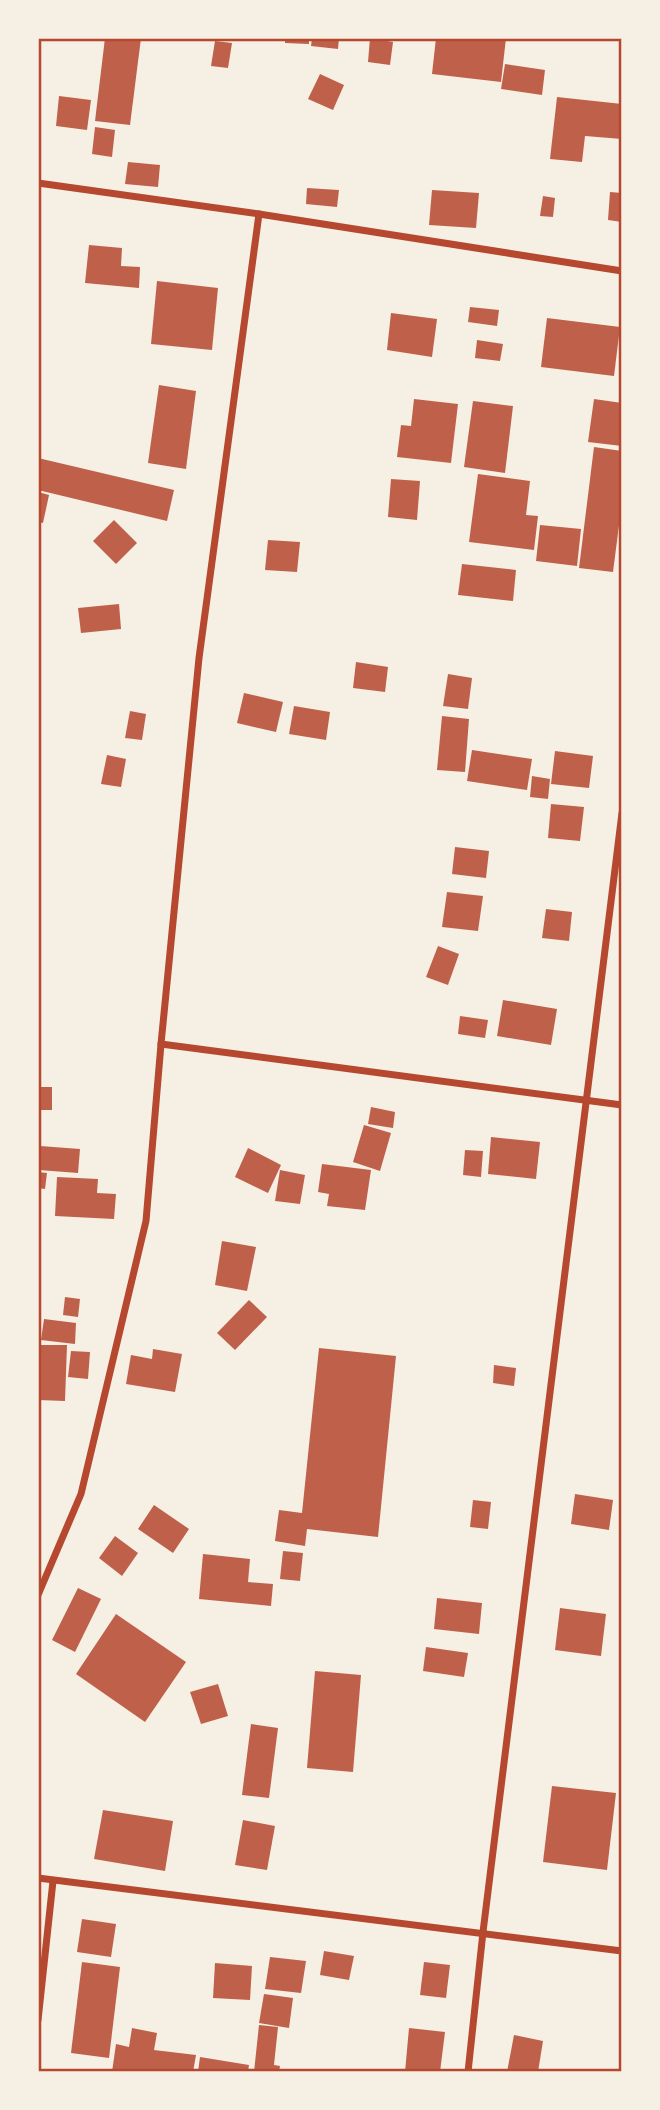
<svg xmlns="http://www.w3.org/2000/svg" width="660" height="2110" font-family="Karla,sans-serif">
<rect width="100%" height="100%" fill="#f6efe4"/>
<!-- building -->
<g fill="#bf614a">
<polygon points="105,38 141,38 130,125 95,121"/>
<polygon points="285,38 309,38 309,44 285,43"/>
<polygon points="312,38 339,38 338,49 311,46"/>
<polygon points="370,38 393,42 390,65 368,62"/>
<polygon points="436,38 506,38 501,82 432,74"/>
<polygon points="215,41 232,43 228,68 211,66"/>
<polygon points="505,64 545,70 542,95 501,89"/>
<polygon points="320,74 344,85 333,110 308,99"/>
<polygon points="59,96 91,100 87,130 56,126"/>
<polygon points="557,97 622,104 622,139 585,136 582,162 550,159"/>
<polygon points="95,127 115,130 112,157 92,154"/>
<polygon points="128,162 160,165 158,187 125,184"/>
<polygon points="307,188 339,190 337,207 306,204"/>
<polygon points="432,190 479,193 476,228 429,225"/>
<polygon points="610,192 622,193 622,222 608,220"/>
<polygon points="543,196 555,198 553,217 540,216"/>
<polygon points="89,245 122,248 121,266 140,267 139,288 85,283"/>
<polygon points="157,281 218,288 212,350 151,344"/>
<polygon points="470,307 499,310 497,326 468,322"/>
<polygon points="391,313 437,319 432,357 387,350"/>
<polygon points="547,318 620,327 614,376 541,367"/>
<polygon points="477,340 503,344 500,361 475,358"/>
<polygon points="159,385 196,391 186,469 148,463"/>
<polygon points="414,399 458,404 451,463 397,457 401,425 411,426"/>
<polygon points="594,399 622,403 622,446 588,442"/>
<polygon points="473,401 513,406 505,473 464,467"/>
<polygon points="594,447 622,451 622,502 613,572 579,568"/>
<polygon points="38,458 174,490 167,521 38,490"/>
<polygon points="478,474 530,481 526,515 538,516 534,550 469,542"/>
<polygon points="391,479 420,481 417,520 388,517"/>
<polygon points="38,492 49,495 43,523 38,522"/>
<polygon points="114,520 137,543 116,564 93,541"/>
<polygon points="540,525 581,529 577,566 536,561"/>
<polygon points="268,540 300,542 297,572 265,570"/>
<polygon points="462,564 516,570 513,601 458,595"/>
<polygon points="119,604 121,629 81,633 78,608"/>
<polygon points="356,662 388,667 385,692 353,688"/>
<polygon points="448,674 472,678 468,709 443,706"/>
<polygon points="244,693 283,702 276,732 237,723"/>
<polygon points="294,706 330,712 326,740 289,734"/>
<polygon points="130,711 146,714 142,740 125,738"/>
<polygon points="442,716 469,719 465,772 437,770"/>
<polygon points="472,750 532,759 527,790 467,781"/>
<polygon points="555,751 593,756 589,788 551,784"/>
<polygon points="107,755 126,759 121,787 101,784"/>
<polygon points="532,776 550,779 548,799 530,797"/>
<polygon points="551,804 584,807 580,841 548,838"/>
<polygon points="455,847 489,851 486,878 452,874"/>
<polygon points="447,892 483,896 478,931 442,927"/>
<polygon points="546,909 572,912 569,941 542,938"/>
<polygon points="438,946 459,954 448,985 426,977"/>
<polygon points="503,1000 557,1009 551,1045 497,1036"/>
<polygon points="460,1016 488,1020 485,1038 458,1034"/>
<rect x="38" y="1087" width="14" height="23"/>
<polygon points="371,1107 395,1112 393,1128 368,1124"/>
<polygon points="364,1125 391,1133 380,1171 353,1162"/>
<polygon points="491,1137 540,1142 536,1179 488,1174"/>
<polygon points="40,1146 80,1149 78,1173 39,1170"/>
<polygon points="248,1148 281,1165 268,1193 235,1177"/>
<polygon points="465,1150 483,1151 481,1177 463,1175"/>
<polygon points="322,1164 371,1170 365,1210 327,1206 329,1194 318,1192"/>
<polygon points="280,1170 305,1175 300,1204 275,1201"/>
<polygon points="38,1172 47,1173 45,1189 38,1188"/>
<polygon points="57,1177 98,1179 97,1193 116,1194 114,1219 55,1216"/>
<polygon points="222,1241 256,1247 247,1291 215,1285"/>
<polygon points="65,1297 80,1299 78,1317 63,1315"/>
<polygon points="249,1300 267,1317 235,1350 217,1333"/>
<polygon points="44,1319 76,1323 75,1344 41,1340"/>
<polygon points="38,1345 67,1345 65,1401 38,1400"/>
<polygon points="319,1348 396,1356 378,1537 307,1529 305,1546 275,1541 279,1510 302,1513"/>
<polygon points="153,1349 182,1354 175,1392 126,1384 131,1355 152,1359"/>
<polygon points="71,1351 90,1352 88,1379 68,1377"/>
<polygon points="494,1365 516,1368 514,1386 493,1383"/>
<polygon points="575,1494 613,1500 609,1530 571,1524"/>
<polygon points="473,1500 491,1502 488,1529 470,1527"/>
<polygon points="154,1505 189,1529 173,1553 138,1529"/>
<polygon points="115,1536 138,1553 122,1576 99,1558"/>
<polygon points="283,1551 303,1553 300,1581 280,1579"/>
<polygon points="203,1554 250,1559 248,1582 273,1584 271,1606 199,1599"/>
<polygon points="78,1588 101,1599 75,1652 52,1640"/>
<polygon points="437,1598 482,1603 479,1634 434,1629"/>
<polygon points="560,1608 606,1614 601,1656 555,1650"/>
<polygon points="116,1614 186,1662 145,1722 76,1674"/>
<polygon points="426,1647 468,1653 464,1677 423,1671"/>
<polygon points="315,1671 361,1675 353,1772 307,1768"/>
<polygon points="218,1684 228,1716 201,1724 190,1692"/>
<polygon points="251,1724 278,1728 269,1798 242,1795"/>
<polygon points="552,1786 616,1793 607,1870 543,1862"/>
<polygon points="103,1810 173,1821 165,1871 94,1859"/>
<polygon points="243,1820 275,1826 267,1870 235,1865"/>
<polygon points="82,1919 116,1924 111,1957 77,1952"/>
<polygon points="324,1951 354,1956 349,1980 320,1975"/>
<polygon points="270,1957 306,1961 301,1993 265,1989"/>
<polygon points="82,1962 120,1967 109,2058 71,2053"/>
<polygon points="424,1962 450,1965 446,1998 420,1995"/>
<polygon points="215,1963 252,1966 250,2000 213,1998"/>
<polygon points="264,1994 293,1998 289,2028 259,2023"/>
<polygon points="259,2025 278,2027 274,2065 280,2066 279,2072 254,2072"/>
<polygon points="132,2028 157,2033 154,2050 196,2055 193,2072 112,2072 116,2044 129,2047"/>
<polygon points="409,2028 445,2032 440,2072 405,2072"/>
<polygon points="514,2035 543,2041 538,2072 507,2072"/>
<polygon points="200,2057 249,2065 248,2072 198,2072"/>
</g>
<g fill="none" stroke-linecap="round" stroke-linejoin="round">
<!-- minor -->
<g stroke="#b5482f" stroke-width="7">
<polyline points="38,183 259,214 622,271"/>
<polyline points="259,214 199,658 161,1044 622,1105"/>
<polyline points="38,1595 81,1494 146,1221 161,1044"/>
<polyline points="38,1878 622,1951"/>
<polyline points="38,2020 53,1881"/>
<polyline points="468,2072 483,1932 622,813"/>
</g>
</g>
<!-- border -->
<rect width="660" height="2110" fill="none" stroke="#f6efe4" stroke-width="80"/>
<rect x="40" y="40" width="580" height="2030" fill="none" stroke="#b5482f" stroke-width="2.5"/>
</svg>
